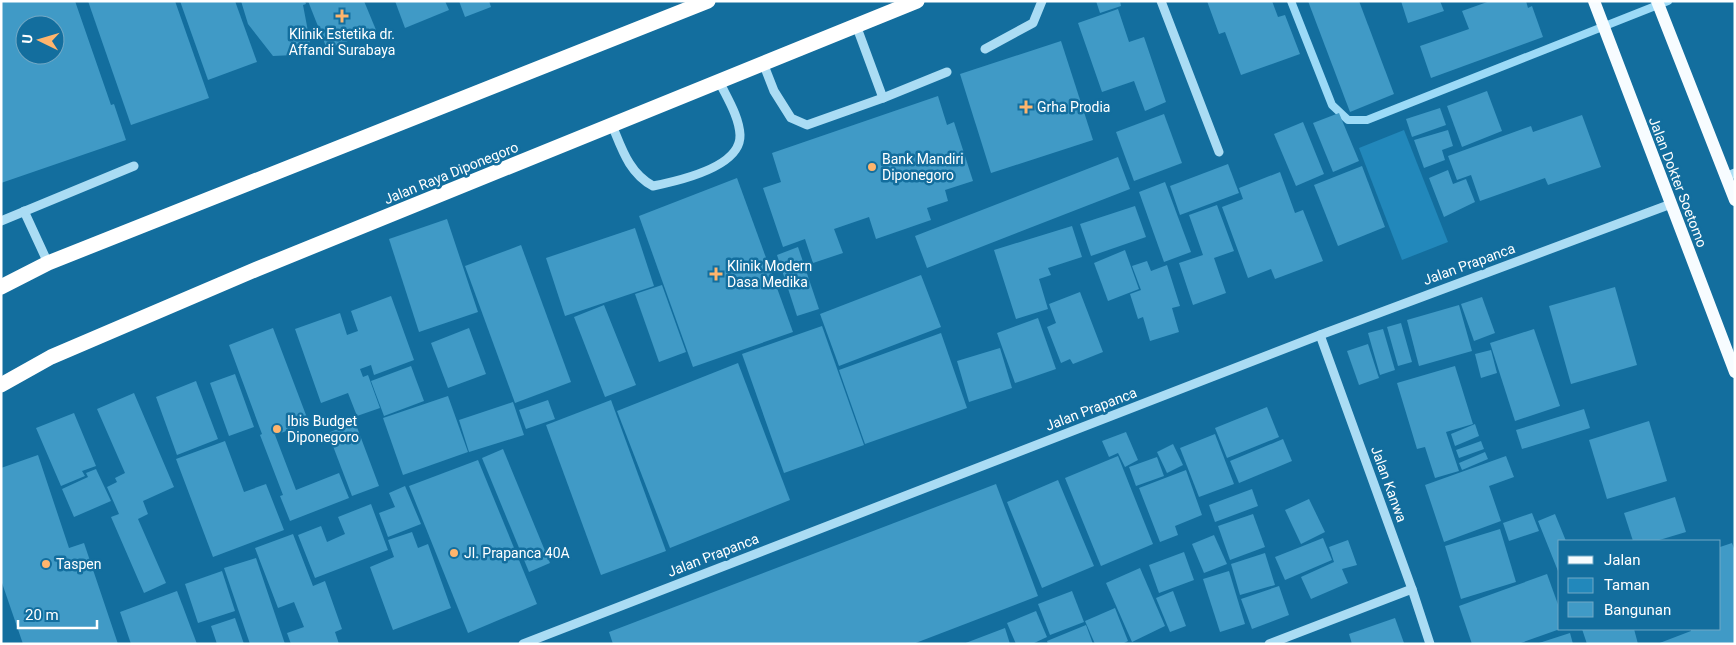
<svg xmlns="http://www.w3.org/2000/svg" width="1736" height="645" font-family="Roboto,sans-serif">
<rect width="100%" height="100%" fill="#136e9e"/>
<!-- green -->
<polygon fill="#28b" points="1404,130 1448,242 1402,260 1359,148"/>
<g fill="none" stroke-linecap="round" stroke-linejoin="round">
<!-- stream -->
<polyline stroke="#9cdaf7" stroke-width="8" points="1291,1 1332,105 1348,120 1367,120 1668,1"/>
</g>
<!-- building -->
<g fill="#409ac6" fill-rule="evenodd">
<path d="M1 1H75L111 105 114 104 126 140 1 183ZM25 25H55V55H25Z"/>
<polygon points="88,1 175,1 209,98 131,125"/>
<polygon points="180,1 235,1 257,62 208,80"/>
<polygon points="241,1 305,1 306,4 303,5 310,42 294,55 273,56 248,24"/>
<polygon points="308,1 364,1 376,30 327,49"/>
<polygon points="395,1 445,1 449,10 405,28"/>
<polygon points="459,1 489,1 491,7 465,17"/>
<polygon points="1096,1 1120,1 1121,6 1100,13"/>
<polygon points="1207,1 1272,1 1278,17 1285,15 1300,54 1241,75 1225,32 1219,34"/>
<polygon points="1308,1 1359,1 1394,94 1350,112"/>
<polygon points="1401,1 1440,1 1444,11 1408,23"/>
<polygon points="1490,1 1526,1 1528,8 1532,6 1543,37 1431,78 1420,46 1469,29 1462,11"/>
<polygon points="1118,9 1129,42 1144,37 1166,102 1145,111 1134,81 1102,92 1078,23"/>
<polygon points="1061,41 1093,140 991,173 960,74"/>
<polygon points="1487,91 1502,131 1462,147 1447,106"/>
<polygon points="938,96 947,125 954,122 973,181 945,190 948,201 927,208 931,220 876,239 869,217 834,229 843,253 813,263 805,239 783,247 763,188 781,182 772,153"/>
<polygon points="1440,108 1446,125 1412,137 1406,119"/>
<polygon points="1339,113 1359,161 1333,172 1313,123"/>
<polygon points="1164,114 1182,163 1134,181 1116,132"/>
<polygon points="1582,115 1601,167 1548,185 1545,178 1480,201 1471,175 1457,180 1448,156 1531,126 1533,132"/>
<polygon points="1303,122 1324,174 1296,186 1274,134"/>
<polygon points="1448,130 1453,146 1442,150 1445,160 1424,168 1414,140"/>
<polygon points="1118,157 1130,189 927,268 915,236"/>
<polygon points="1228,164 1239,193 1180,215 1170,186"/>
<polygon points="1362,166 1385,227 1338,246 1314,185"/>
<polygon points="1448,170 1453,184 1466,179 1475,202 1444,217 1429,178"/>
<polygon points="1280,172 1295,213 1303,210 1323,261 1275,279 1271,269 1248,278 1222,207 1243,199 1239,188"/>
<polygon points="737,178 793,332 693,367 639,216"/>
<polygon points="1165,182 1191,252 1164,262 1139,192"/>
<polygon points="1217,205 1234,251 1214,258 1226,293 1193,305 1179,263 1203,255 1189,215"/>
<polygon points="1135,206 1146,237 1091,256 1080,224"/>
<polygon points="447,219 478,312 419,332 389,239"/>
<polygon points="1072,226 1082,257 1048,268 1051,275 1039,279 1048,309 1016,319 994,250"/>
<polygon points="635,228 654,286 565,316 546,258"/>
<polygon points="521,245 571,382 515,403 465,266"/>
<polygon points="798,247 819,309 797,316 777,255"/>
<polygon points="1125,250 1139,289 1108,301 1094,263"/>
<polygon points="1147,261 1151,271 1167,265 1180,306 1172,308 1179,332 1150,341 1143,317 1138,319 1130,294 1141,290 1132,266"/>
<polygon points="921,275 941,327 839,366 820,314"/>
<polygon points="662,285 686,352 659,362 635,294"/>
<polygon points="1615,287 1637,365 1571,384 1549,306"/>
<polygon points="1080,292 1103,352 1073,364 1070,359 1061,363 1047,327 1056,323 1049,304"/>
<polygon points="391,296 414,360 374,375 371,365 360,369 363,377 368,375 380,408 357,416 348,393 321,403 295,329 340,313 347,335 358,331 351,311"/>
<polygon points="1482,297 1495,333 1474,341 1461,304"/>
<polygon points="604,305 636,385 605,397 574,317"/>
<polygon points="1459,305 1472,351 1419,366 1407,320"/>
<polygon points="1038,318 1056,369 1015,383 997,333"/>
<polygon points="1401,323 1412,362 1398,366 1387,327"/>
<polygon points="822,326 864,445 784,473 742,354"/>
<polygon points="273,328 309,423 275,435 296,490 339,473 349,498 290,521 280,496 283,495 260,435 262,434 229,345"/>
<polygon points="469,328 486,374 448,388 431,343"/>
<polygon points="1383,329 1395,370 1380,375 1368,333"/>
<polygon points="1534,329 1560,406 1515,421 1490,343"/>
<polygon points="941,333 967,408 865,444 839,370"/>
<polygon points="1368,344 1379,378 1359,385 1347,351"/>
<polygon points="1000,348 1012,388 969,402 957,361"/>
<polygon points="1491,350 1497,373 1481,378 1475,354"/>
<polygon points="738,363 790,500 670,548 617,411"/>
<polygon points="411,366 424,401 384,416 371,381"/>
<polygon points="1455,366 1473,424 1446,432 1459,471 1435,478 1425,447 1417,449 1397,383"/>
<polygon points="235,374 254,427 229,436 210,383"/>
<polygon points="196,381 218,439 177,455 156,397"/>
<polygon points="134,393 174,487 143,501 148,514 138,519 166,583 144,593 111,517 119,514 107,487 117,482 115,478 125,473 97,409"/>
<polygon points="448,396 468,452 403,475 383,418"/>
<polygon points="548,400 555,419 526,429 519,410"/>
<polygon points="611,400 666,551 601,575 546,425"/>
<polygon points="513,402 524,435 469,452 459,420"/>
<polygon points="1267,407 1279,437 1227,458 1215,428"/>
<polygon points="1584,409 1590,428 1522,449 1516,430"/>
<polygon points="74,413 96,466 82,471 85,476 61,486 36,428"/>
<polygon points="1649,421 1667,481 1607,499 1589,440"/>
<polygon points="355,422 379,486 352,496 328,433"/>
<polygon points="1475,424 1479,436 1455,446 1451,434"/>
<polygon points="1126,432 1138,460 1125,467 1118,453 1109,457 1102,441"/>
<polygon points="1215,434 1234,484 1199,497 1180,448"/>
<polygon points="1283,439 1292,461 1239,483 1230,461"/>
<polygon points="225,441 244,492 266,484 284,530 213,557 176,459"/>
<polygon points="1481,441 1484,449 1459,458 1456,450"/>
<polygon points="1173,444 1183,465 1167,473 1157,452"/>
<polygon points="503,449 550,563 529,572 482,458"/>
<polygon points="1485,452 1488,459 1462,470 1459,463"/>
<polygon points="38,455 69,548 84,543 118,644 23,644 1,580 1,468"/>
<polygon points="1118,456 1153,544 1101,566 1065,478"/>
<polygon points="1506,456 1514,477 1489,486 1501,521 1444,542 1425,485"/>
<polygon points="1157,457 1164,476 1136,486 1129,467"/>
<polygon points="478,460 537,604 468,633 409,486"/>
<polygon points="96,469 111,501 74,517 62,489 88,477 86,473"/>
<polygon points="1186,470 1202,515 1175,526 1178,535 1160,542 1139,488"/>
<polygon points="1058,480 1094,566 1042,588 1007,502"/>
<polygon points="996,484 1038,596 913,644 613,644 609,632"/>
<polygon points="405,486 421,524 388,537 379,513 395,507 389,493"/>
<polygon points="1252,489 1258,506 1215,522 1209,505"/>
<polygon points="1675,497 1686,532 1656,541 1633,541 1624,513"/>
<polygon points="1309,499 1325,532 1301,544 1285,510"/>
<polygon points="371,504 388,550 315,578 298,535 321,526 327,542 345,534 338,517"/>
<polygon points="1532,513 1539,531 1509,541 1503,523"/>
<polygon points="1253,514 1265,547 1230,560 1218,526"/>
<polygon points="1555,514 1566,541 1560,541 1560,576 1538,521"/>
<polygon points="1500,529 1516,582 1461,599 1445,546"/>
<polygon points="412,532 418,548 428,544 451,608 393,630 370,567 394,557 388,540"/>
<polygon points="293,534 313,586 325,581 342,629 335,632 339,644 291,644 287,633 304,627 294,602 278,608 255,548"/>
<polygon points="1214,535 1227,564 1204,573 1192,544"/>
<polygon points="1323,538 1332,560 1285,580 1275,557"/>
<polygon points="1348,540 1357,565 1342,569 1348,583 1311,599 1301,577 1334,562 1329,547"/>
<polygon points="1732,543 1735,551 1735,644 1657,644 1691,631 1691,629 1720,629 1720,547"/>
<polygon points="1184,552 1194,580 1159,593 1149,565"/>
<polygon points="1265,553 1275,585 1240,595 1231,564"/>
<polygon points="256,558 285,644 250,644 224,568"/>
<polygon points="1140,568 1165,626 1132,642 1106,583"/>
<polygon points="222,571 235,611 198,623 185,584"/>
<polygon points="1229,571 1245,624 1220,632 1203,579"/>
<polygon points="1547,574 1560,610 1560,629 1518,644 1472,644 1459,606"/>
<polygon points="1279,586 1289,615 1252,629 1241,599"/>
<polygon points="177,591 197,644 131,644 120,612"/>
<polygon points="1072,591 1084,622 1050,635 1038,604"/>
<polygon points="1173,591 1186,626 1170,632 1156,598"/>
<polygon points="1115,608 1128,641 1122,644 1095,644 1085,621"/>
<polygon points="1036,611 1047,637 1032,644 1016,644 1007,623"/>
<polygon points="235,618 244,644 217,644 211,626"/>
<polygon points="1395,618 1404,643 1352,644 1349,634"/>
<polygon points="1086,625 1093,644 1048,644 1047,641"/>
<polygon points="1005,628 1010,644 963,644"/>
<polygon points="1582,629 1634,629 1638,644 1587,644"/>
<polygon points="1570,633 1573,644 1539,644 1539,643"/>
</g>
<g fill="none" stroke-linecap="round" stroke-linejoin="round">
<!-- minor -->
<g stroke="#aadcf4" stroke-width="9">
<polyline points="1161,1 1219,152"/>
<polyline points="856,25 883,98"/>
<polyline points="985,49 1033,23 1042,1"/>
<polyline points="763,63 774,91 791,118 807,125 883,98 947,72"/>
<path d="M612 125C622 149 629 173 653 186 678 181 741 167 740 135 739 116 727 98 719 81"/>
<polyline points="1725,177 1735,173"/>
<polyline points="24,211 48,263"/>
<polyline points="1,221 134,166"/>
<polyline points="1320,335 1412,589 1430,644"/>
<polyline points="523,644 1320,335 1671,204"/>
<polyline points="1269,644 1412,589"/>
</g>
<!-- major -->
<g stroke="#f7fcff" stroke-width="12">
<polyline points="1594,1 1735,372"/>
<polyline points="1657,1 1735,200"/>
</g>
<!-- highway -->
<g stroke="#fff" stroke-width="15">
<polyline points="1,287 48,263 708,1"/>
<polyline points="1,385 51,357 257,269 917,1"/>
</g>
</g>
<!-- markers -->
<g fill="#ffb56d" stroke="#136e9e" stroke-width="2">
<path d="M339.5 8.5h5v5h5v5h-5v5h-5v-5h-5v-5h5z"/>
<path d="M1023.5 99.5h5v5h5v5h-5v5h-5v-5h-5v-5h5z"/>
<circle cx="872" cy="167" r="5"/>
<path d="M713.5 266.5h5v5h5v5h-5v5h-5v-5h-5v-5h5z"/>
<circle cx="277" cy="429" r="5"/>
<circle cx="454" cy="553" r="5"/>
<circle cx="46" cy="564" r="5"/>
</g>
<g text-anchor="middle" stroke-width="5" stroke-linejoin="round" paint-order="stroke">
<!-- poi labels -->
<g font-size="14" fill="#fff" stroke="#136e9e" text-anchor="start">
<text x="342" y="39" text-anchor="middle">Klinik Estetika dr.<tspan x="342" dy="16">Affandi Surabaya</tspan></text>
<text x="1037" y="112">Grha Prodia</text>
<text x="882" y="164">Bank Mandiri<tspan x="882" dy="16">Diponegoro</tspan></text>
<text x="727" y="271">Klinik Modern<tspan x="727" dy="16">Dasa Medika</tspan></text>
<text x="287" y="426">Ibis Budget<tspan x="287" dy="16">Diponegoro</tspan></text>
<text x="464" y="558">Jl. Prapanca 40A</text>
<text x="56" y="569">Taspen</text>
</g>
<!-- street labels -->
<g font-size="14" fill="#fff" stroke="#136e9e">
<text transform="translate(451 173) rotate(-22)" y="5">Jalan Raya Diponegoro</text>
<text transform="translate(1678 182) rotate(69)" y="5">Jalan Dokter Soetomo</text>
<text transform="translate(1469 264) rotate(-20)" y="5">Jalan Prapanca</text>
<text transform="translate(1091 409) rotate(-21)" y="5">Jalan Prapanca</text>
<text transform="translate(1389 484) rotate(70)" y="5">Jalan Kanwa</text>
<text transform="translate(713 555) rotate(-21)" y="5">Jalan Prapanca</text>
</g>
</g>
<!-- border -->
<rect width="1736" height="645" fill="none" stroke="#ffffff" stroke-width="5"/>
<!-- legend -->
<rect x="1558" y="540" width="162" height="90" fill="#136e9e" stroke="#71a8c5"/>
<rect x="1568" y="556" width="25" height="8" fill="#f7fcff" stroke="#71a8c5"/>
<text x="1604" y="565" font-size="15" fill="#ffffff">Jalan</text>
<rect x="1568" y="578" width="25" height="15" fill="#2288bb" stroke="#71a8c5"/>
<text x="1604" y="590" font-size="15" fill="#ffffff">Taman</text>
<rect x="1568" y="602" width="25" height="15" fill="#409ac6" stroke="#71a8c5"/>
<text x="1604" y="615" font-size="15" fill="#ffffff">Bangunan</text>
<!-- north arrow -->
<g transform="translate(40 40) rotate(275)"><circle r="24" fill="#136e9e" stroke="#71a8c5"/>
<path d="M0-4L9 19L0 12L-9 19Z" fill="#ffb56d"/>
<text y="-8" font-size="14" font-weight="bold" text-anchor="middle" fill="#ffffff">U</text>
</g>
<!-- scale -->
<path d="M18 620v8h79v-8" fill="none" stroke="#ffffff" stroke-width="2.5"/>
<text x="25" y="620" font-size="15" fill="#ffffff" stroke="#136e9e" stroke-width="4" paint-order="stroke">20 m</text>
</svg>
